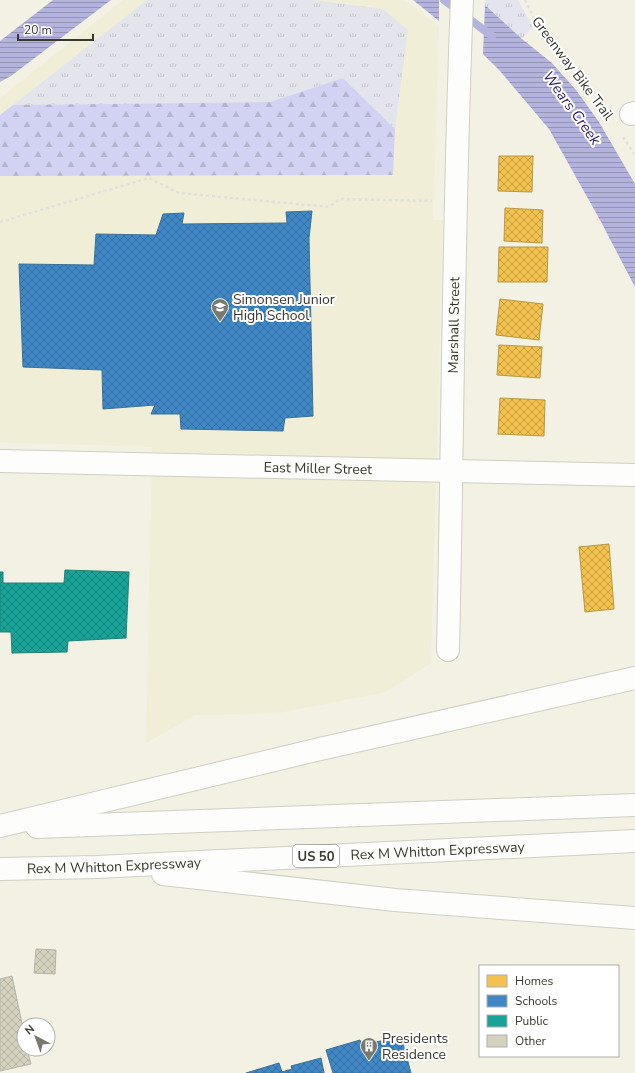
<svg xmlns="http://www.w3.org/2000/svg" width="635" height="1073" font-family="'Nunito Sans',sans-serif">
<defs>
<pattern id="grass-tufts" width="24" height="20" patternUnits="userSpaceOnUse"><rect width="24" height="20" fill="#e4e4ed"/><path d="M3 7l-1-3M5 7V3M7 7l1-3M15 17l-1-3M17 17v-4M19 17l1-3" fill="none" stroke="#c4c4cc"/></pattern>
<pattern id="forest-firs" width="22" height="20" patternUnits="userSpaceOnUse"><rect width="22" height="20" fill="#d2d2f2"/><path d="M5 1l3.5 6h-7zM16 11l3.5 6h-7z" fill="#b5b5d0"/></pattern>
<pattern id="water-rules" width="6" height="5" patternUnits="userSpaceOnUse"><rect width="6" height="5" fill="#b4b3de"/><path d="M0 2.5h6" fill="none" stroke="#9393b4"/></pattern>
<pattern id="homes-cross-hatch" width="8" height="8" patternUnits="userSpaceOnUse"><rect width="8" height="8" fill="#f2c14e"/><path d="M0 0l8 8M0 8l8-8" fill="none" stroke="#c59e41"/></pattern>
<pattern id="schools-cross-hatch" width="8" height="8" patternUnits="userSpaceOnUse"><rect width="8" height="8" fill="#3f88c5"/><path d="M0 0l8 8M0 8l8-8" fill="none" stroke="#3670a0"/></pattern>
<pattern id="public-cross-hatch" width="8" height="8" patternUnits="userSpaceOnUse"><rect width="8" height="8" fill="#17a398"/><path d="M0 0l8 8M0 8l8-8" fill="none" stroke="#16867c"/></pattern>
<pattern id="building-cross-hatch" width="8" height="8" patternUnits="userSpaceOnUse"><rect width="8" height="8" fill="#d4d2be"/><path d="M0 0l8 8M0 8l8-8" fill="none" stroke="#b7b5a4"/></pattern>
</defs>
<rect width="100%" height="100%" fill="#f2f1e4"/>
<!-- built -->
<polygon fill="#f0eed7" points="123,0 403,0 420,11 439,27 433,220 443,220 431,663 386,692 279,713 195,715 146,743 152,447 0,442 0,98"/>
<!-- grass -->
<g fill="url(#grass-tufts)">
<polygon points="147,0 312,0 383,9 408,30 395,129 343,78 270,102 13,105"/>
<polygon points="485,0 518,0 533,27 522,39 485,5"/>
</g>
<!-- forest -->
<polygon fill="url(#forest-firs)" points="343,78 395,129 393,175 0,176 0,115 13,105 270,102"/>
<!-- water -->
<g fill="url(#water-rules)">
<polygon points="53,0 111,0 11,76 0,82 0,41"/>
<polygon points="413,0 439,0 439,21"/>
<polygon points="485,5 522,39 552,63 576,90 599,122 635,184 635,287 600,220 549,129 500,71 483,54"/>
</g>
<!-- homes -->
<g fill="url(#homes-cross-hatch)" stroke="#ba9844">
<polygon points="499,156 533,156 532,192 498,191"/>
<polygon points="505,208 543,210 542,243 504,241"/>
<polygon points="499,247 548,247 547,282 498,282"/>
<polygon points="500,299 543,304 539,340 496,335"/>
<polygon points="499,345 542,347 540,378 497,375"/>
<polygon points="500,398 545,400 544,436 498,434"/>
<polygon points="609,544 614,609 585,612 579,547"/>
</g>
<!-- schools -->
<g fill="url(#schools-cross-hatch)" stroke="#3d7098">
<polygon points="312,211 309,238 313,416 285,418 283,431 181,429 180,414 151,414 155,405 103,409 102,370 23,367 19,264 94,265 96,234 156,235 163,214 184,213 182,224 287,223 286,212"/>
<polygon points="401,1036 411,1073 333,1073 326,1050 360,1040 363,1049 373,1047 372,1043"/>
<polygon points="321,1058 324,1073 246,1073 279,1063 282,1072 292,1069 291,1066"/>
</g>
<!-- public -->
<polygon fill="url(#public-cross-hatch)" stroke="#218378" points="65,570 129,572 126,638 68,641 67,652 12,653 11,632 0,632 0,572 3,572 3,583 64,583"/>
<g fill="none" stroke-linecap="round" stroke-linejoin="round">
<!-- stream -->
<polyline stroke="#b4b3de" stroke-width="8" points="444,0 492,36"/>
</g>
<!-- building -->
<g fill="url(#building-cross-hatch)" stroke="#b4b4aa">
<polygon points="36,949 56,950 55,974 34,973"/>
<polygon points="12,976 24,1033 24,1049 27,1049 31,1064 0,1071 0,979"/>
</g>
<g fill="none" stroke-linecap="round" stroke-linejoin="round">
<!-- minor casing -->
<g stroke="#d0cfc5" stroke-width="24">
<g id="minor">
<polyline points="631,114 635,113"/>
<path id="s1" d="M0 461 635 475"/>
<path id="s2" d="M448 650C453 433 453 217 462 0"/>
</g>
</g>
<!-- highway casing -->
<g stroke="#d0cfc5" stroke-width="24">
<g id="highway">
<polyline points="0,826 320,749 635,678"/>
<polyline points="37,827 635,805"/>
<path id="s3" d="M0 869 97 867 635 841"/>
<polyline points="163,874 395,900 635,918"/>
</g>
</g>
<!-- path -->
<g stroke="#e0e0dc" stroke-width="2.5" stroke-dasharray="3 3" stroke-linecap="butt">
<polyline points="525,0 537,24 597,96 608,112"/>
<polyline points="623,137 635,155"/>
<polyline points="0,222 149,178 179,193 329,207 340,199 432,201"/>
</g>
<!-- minor -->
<use href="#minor" stroke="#fdfdfb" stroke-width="22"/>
<!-- highway -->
<use href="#highway" stroke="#fdfdfb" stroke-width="22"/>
</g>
<!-- icons -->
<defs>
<g id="school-pin" transform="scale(0.9)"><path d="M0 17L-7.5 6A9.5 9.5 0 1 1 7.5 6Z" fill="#79796e" stroke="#fff"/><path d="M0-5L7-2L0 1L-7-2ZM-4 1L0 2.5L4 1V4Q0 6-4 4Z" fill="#fff"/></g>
<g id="building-pin" transform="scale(0.9)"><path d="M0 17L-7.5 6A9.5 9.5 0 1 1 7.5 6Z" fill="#79796e" stroke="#fff"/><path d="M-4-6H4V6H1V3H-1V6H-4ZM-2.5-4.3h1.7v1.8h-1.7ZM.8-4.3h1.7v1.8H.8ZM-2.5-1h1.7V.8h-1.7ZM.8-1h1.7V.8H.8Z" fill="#fff"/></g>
</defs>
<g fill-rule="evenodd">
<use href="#school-pin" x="220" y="307"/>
<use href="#building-pin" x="369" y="1046"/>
</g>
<g text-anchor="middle" stroke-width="4" stroke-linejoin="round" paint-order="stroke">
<!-- shield labels -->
<rect fill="#fff" stroke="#74746d" stroke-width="1" x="293" y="845" width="46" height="22" rx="3"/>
<g font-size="13" font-weight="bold" fill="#38382e">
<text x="316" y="861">US 50</text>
</g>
<!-- street labels -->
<g font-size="14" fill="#38382e" stroke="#fff">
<text transform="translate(573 68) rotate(53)" y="5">Greenway Bike Trail</text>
<text dy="5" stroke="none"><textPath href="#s2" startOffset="325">Marshall Street</textPath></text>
<text dy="5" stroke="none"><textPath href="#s1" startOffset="318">East Miller Street</textPath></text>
<text dy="5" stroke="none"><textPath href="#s3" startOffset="438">Rex M Whitton Expressway</textPath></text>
<text dy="5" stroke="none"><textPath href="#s3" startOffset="114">Rex M Whitton Expressway</textPath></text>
</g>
<!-- poi labels -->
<g font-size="14" fill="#38382e" stroke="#fff" text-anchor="start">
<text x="233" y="304">Simonsen Junior<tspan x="233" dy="16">High School</tspan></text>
<text x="382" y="1043">Presidents<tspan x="382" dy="16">Residence</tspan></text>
</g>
<!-- water labels -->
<g font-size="15" font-style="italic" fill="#312572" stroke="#fff">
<text transform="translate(572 108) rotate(54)" y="5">Wears Creek</text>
</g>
</g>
<!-- legend -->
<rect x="479" y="965" width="140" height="92" fill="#ffffff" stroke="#afafab"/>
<rect x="487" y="975" width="20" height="12" fill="#f2c14e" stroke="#afafab"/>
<text x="515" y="985" font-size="12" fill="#38382e">Homes</text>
<rect x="487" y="995" width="20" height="12" fill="#3f88c5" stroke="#afafab"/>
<text x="515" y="1005" font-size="12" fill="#38382e">Schools</text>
<rect x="487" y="1015" width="20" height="12" fill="#17a398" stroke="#afafab"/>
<text x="515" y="1025" font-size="12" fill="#38382e">Public</text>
<rect x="487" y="1035" width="20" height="12" fill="#d4d2be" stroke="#afafab"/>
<text x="515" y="1045" font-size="12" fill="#38382e">Other</text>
<!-- north arrow -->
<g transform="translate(36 1037) rotate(319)"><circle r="19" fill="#ffffff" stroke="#afafab"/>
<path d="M0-3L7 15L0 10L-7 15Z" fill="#79796e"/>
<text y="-6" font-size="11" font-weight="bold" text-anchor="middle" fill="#38382e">N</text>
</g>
<!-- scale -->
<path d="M18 34v6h75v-6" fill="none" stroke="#38382e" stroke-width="2"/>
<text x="24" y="34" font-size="12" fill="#38382e" stroke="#ffffff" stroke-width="3" paint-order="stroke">20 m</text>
</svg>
